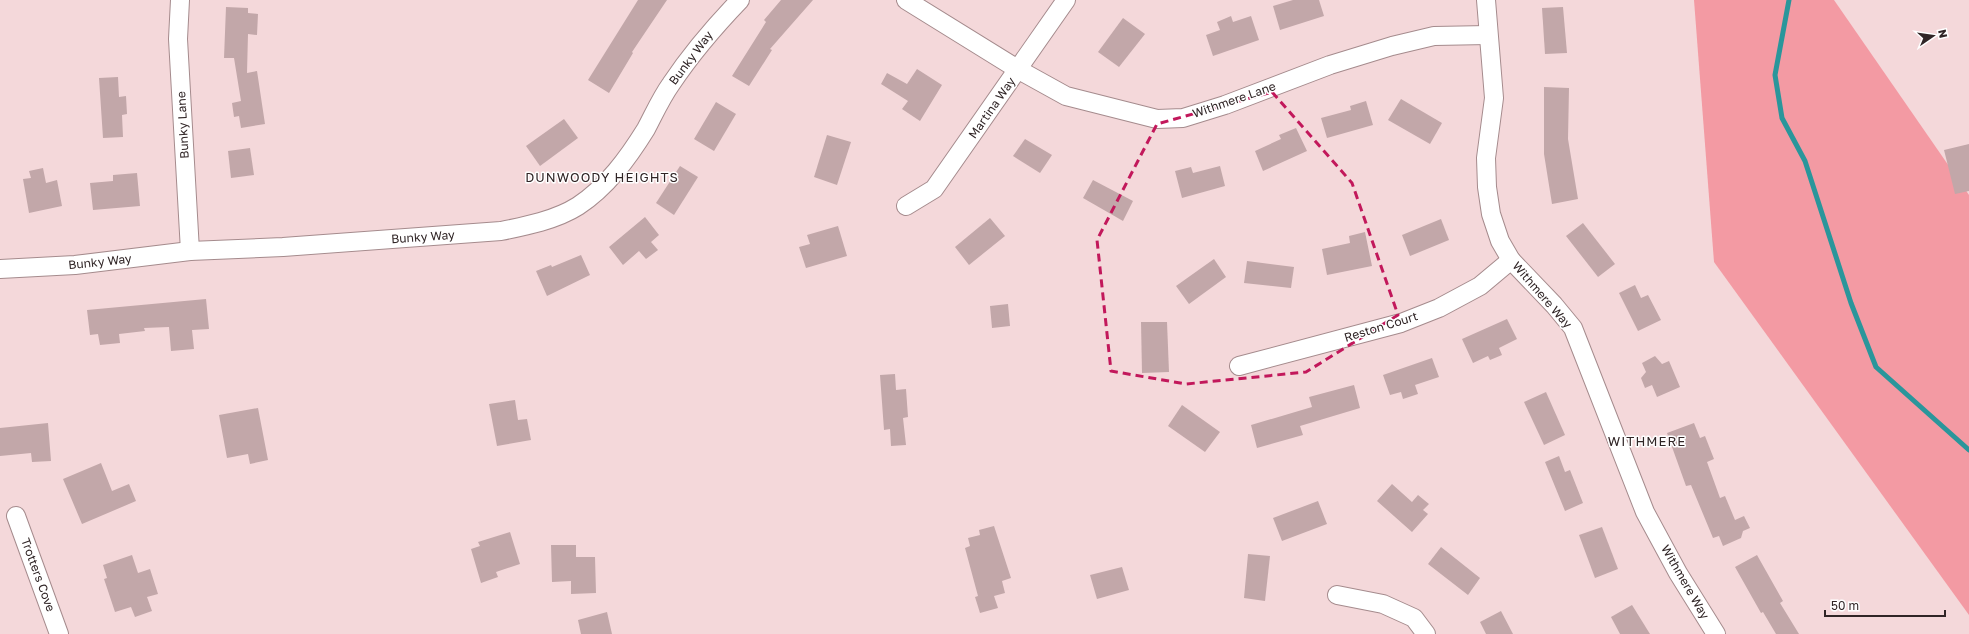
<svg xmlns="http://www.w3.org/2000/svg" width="1969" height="634" font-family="'Golos Text',sans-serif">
<rect width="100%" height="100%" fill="#f4d8da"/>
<!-- green -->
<polygon fill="#f39aa3" points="1694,0 1834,0 1969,195 1969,615 1714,262"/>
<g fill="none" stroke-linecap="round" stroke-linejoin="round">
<!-- stream -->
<polyline stroke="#2a969b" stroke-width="5" points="1789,0 1775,75 1782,118 1805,161 1851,303 1876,367 1969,450"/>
</g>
<!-- building -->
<g fill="#c2a7a9">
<polygon points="638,0 667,0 632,52 633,53 609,93 588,80"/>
<polygon points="781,0 813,0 770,49 772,50 749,86 732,76 766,22 764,20"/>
<polygon points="1293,0 1319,0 1324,16 1280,30 1273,6"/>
<polygon points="226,7 248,8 248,13 258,14 257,35 248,34 247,73 257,71 265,124 241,128 239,116 234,117 232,103 241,101 234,58 224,58"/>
<polygon points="1563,7 1567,53 1545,54 1542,8"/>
<polygon points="1231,16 1233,22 1251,16 1259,40 1213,56 1206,35 1220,30 1217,22"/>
<polygon points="1123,18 1145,34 1119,67 1098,52"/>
<polygon points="917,69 942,85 920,121 902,109 908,101 881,84 887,73 907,84"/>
<polygon points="118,77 119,97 126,96 127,114 122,115 123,137 103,138 99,78"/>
<polygon points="1544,87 1569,88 1568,139 1578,199 1552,204 1544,154"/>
<polygon points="1401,99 1442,123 1430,144 1388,120"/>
<polygon points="1366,101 1373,125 1327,138 1321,118 1351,110 1350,106"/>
<polygon points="716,102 736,114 714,151 694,139"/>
<polygon points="564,119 578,138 540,166 526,146"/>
<polygon points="1296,128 1307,151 1263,171 1255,151 1281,139 1279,135"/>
<polygon points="827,135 851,142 837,185 814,177"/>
<polygon points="1025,139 1052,155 1040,173 1013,156"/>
<polygon points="1969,144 1969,191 1955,194 1944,150"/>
<polygon points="250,148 254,175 231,178 228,151"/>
<polygon points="680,166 698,177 674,215 656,203"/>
<polygon points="1220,166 1225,186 1182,198 1175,171 1191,167 1193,173"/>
<polygon points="43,168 46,183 57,180 62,206 29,213 23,179 31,178 29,171"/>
<polygon points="137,173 140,206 93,210 90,183 113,181 113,175"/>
<polygon points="1093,180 1133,201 1123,221 1083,198"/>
<polygon points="645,217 659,235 651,242 658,250 646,259 639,251 623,265 609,247"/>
<polygon points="990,218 1005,236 969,265 955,247"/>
<polygon points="1441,219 1449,240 1410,256 1402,235"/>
<polygon points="1583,223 1615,264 1598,277 1566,236"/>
<polygon points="838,226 847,256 806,268 799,247 810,244 807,235"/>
<polygon points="1365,232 1372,266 1327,275 1322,249 1350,243 1349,236"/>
<polygon points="581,255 590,275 547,296 536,271 551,265 552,267"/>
<polygon points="1214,259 1226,277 1189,304 1176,286"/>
<polygon points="1247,261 1294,267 1291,288 1244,283"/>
<polygon points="1635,285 1641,298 1648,295 1661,320 1638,331 1619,293"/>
<polygon points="206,299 209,329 192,330 194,349 171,351 169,327 144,328 145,331 119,334 120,343 100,345 98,334 90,335 87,310"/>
<polygon points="1008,304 1010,326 992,328 990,306"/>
<polygon points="1507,319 1517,339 1499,348 1502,355 1490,360 1488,356 1473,363 1462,339"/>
<polygon points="1141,322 1167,322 1169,372 1142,373"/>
<polygon points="1655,356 1662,364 1669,361 1680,387 1657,397 1652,385 1645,388 1641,378 1646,372 1642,363"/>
<polygon points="1432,358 1439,377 1415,385 1418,394 1403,399 1401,392 1390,395 1383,375"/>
<polygon points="895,374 896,390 906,389 908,417 903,418 906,445 891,446 890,429 884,430 880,375"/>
<polygon points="1354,385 1360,408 1300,426 1303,435 1257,448 1251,425 1312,407 1309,397"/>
<polygon points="1546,392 1565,435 1544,445 1524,402"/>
<polygon points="515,400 518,420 527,419 531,440 497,446 489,404"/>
<polygon points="1182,405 1220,432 1205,452 1168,426"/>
<polygon points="258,408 268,460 250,464 248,454 227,458 219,415"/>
<polygon points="48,423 51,461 32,462 31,453 0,456 0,428"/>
<polygon points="1694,423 1700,438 1705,436 1714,459 1707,462 1720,498 1725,496 1735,520 1744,516 1750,528 1743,531 1741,538 1723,546 1719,536 1713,538 1691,485 1686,486 1667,433"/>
<polygon points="1559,456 1565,472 1570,470 1583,503 1565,511 1545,462"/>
<polygon points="101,463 112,491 129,484 136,501 82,524 63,479"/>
<polygon points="1392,484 1412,502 1418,495 1429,504 1423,510 1428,514 1412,532 1377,501"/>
<polygon points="1318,501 1327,524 1282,541 1273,518"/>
<polygon points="994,526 1011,578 1002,581 1005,593 994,596 998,608 980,613 975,597 978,596 965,548 970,546 968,538 980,535 979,530"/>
<polygon points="1602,527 1618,569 1595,578 1579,535"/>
<polygon points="510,532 520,564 496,572 498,577 481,583 471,549 480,546 478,542"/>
<polygon points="551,545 576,545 576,557 595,557 596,593 571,594 571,581 552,582"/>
<polygon points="1441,547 1480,578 1468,595 1428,564"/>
<polygon points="1248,554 1270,556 1265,601 1244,598"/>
<polygon points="132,555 138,573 150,569 158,594 147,597 152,611 135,617 131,607 115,612 104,579 107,578 103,565"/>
<polygon points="1757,555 1783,601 1780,603 1799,634 1776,634 1763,612 1761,613 1735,567"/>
<polygon points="1122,567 1129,590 1097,599 1090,575"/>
<polygon points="1632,605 1650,634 1620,634 1611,617"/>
<polygon points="1501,611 1513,634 1486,634 1480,622"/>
<polygon points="607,612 612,634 581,634 578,620"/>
</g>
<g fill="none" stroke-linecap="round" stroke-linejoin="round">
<!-- street casing -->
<g stroke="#a58b8d" stroke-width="20">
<g id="street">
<polyline points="180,0 178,39 190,251"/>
<polyline points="906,0 1019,70 1066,96 1157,119 1183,118 1225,105 1330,65 1392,46 1434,36 1488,35"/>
<polyline points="1486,0 1494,98 1486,158 1487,187 1491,214 1500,241 1511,260 1554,305 1573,328 1645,512 1678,573 1716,634"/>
<polyline points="906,206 934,189 1066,0"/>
<path d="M0 269 75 265 190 251 283 247 501 231C526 226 556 220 578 206 607 187 628 158 646 129 654 114 661 98 671 84 691 54 715 26 740 0"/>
<polyline points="1239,366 1401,323 1439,308 1480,286 1511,260"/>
<polyline points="16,516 59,634"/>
<polyline points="1337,595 1383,604 1414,618 1426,634"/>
</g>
</g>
<!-- street -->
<use href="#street" stroke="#fff" stroke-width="18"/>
</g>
<!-- marked area -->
<path fill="none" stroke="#c2185b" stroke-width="3" stroke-dasharray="8 5" stroke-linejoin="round" d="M1272 92 1352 183 1398 315 1306 372 1186 384 1111 371 1097 240 1157 124Z"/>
<g text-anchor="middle" stroke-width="3" stroke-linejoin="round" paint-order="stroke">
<!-- street labels -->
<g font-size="12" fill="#302526" stroke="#fff">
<text transform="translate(691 58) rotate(-53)" y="4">Bunky Way</text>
<text transform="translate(1234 100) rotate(-19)" y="4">Withmere Lane</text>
<text transform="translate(992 108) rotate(-55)" y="4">Martina Way</text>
<text transform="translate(183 125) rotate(-93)" y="4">Bunky Lane</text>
<text transform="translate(423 237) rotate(-4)" y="4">Bunky Way</text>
<text transform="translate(100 262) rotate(-6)" y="4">Bunky Way</text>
<text transform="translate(1542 295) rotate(49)" y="4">Withmere Way</text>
<text transform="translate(1381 327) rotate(-17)" y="4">Reston Court</text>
<text transform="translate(38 575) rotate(70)" y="4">Trotters Cove</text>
<text transform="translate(1685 582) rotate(60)" y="4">Withmere Way</text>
</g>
<!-- neighbourhood labels -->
<g font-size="13" letter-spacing="1" fill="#302526" stroke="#fff">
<text x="602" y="182">DUNWOODY HEIGHTS</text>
<text x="1647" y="446">WITHMERE</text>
</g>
</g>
<!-- north arrow -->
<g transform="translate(1933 36) rotate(77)" stroke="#ffffff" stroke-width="3" paint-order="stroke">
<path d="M0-3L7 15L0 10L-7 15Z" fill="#302526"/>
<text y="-6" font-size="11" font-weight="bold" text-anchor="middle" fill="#302526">N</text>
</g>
<!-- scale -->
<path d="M1825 610v6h120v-6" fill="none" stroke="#302526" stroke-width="2"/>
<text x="1831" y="610" font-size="12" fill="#302526" stroke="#ffffff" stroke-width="3" paint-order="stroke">50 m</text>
</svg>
